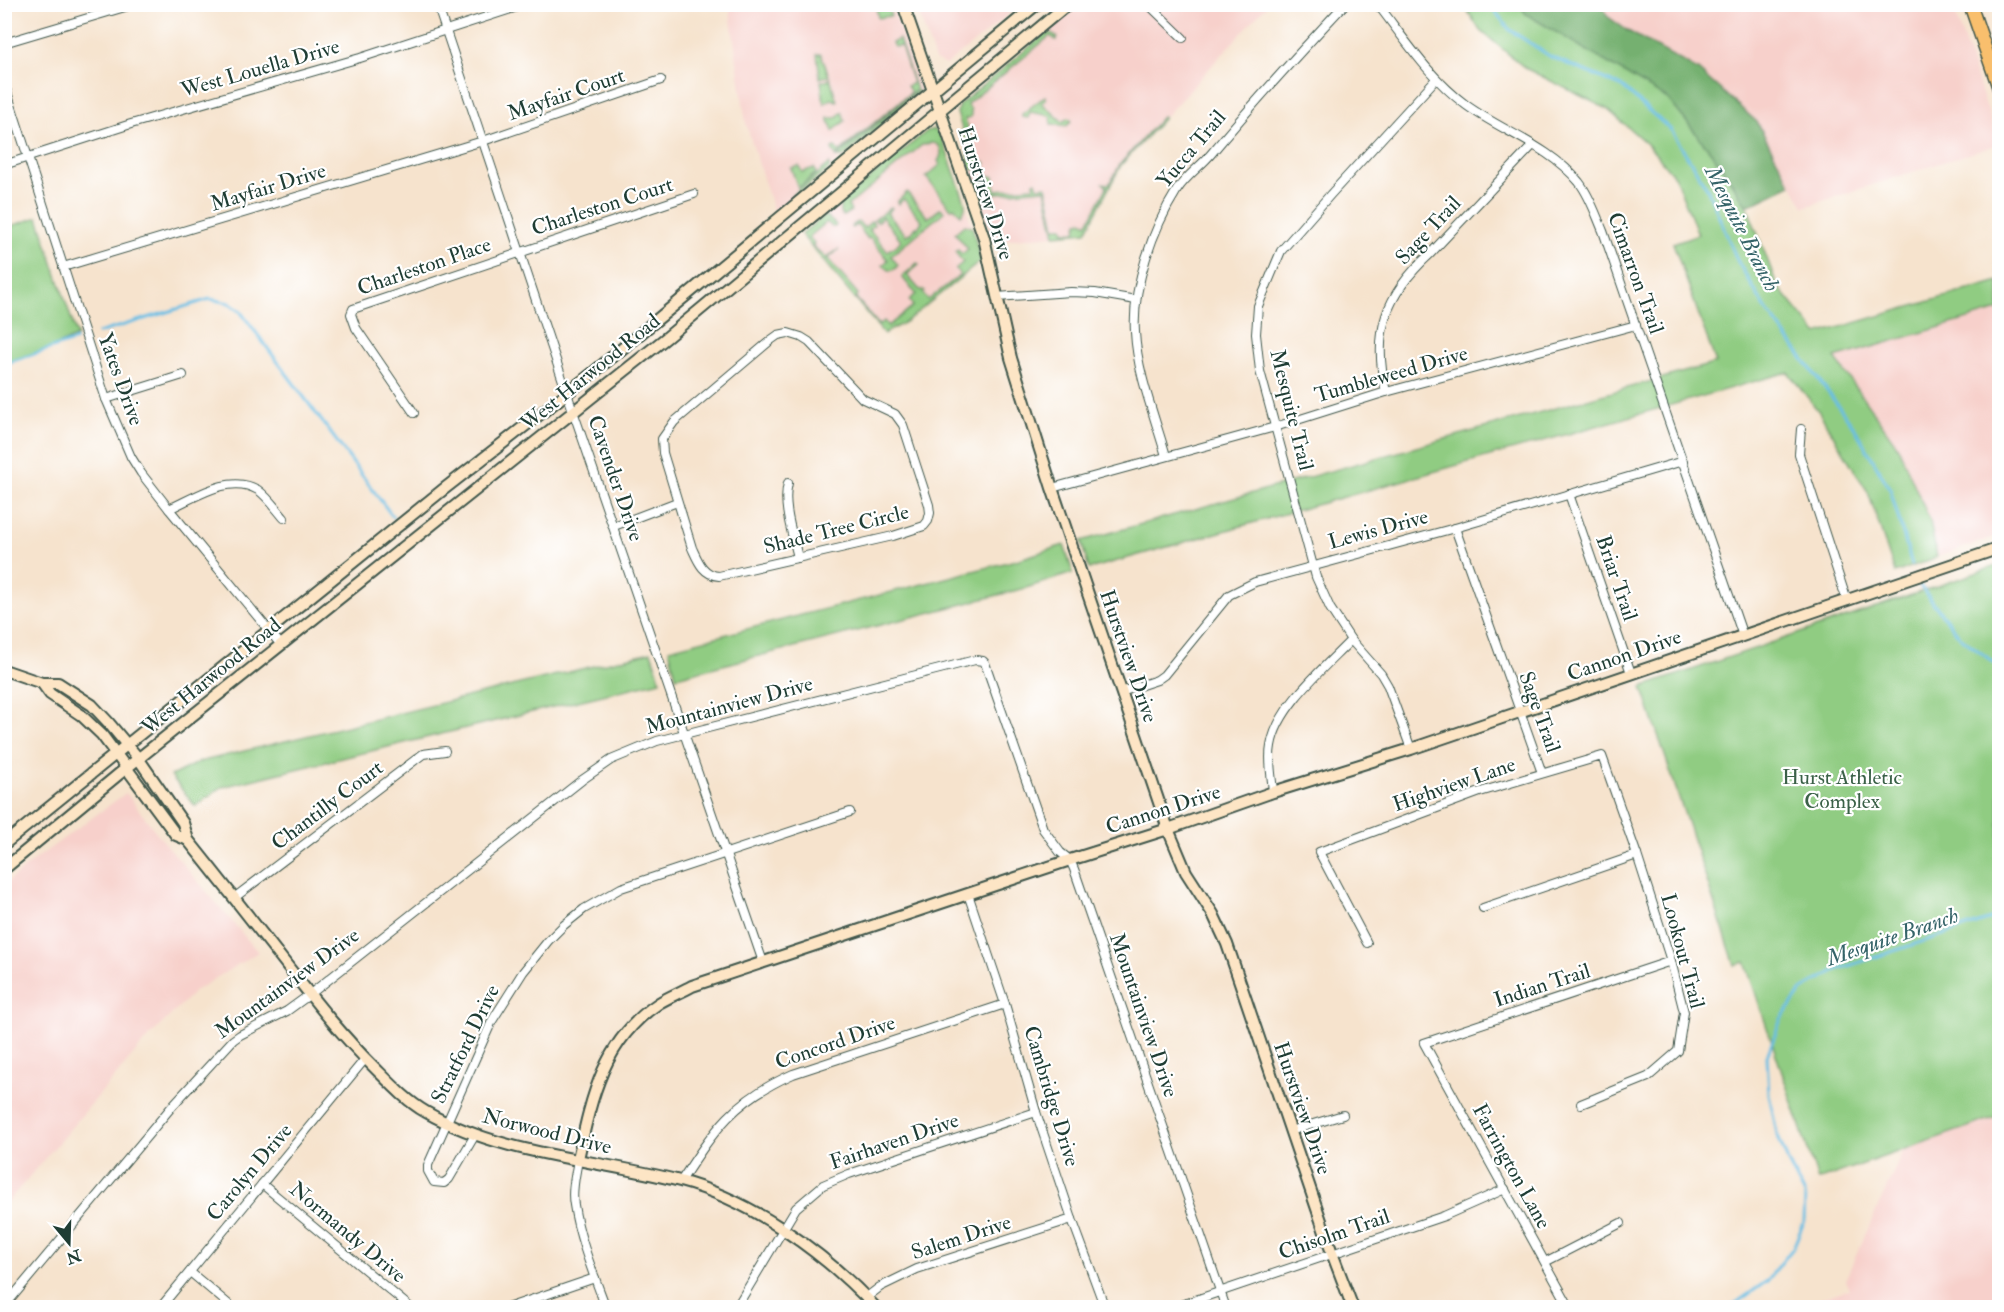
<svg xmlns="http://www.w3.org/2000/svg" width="2004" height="1312" font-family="'IM FELL Double Pica',serif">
<rect width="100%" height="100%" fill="#fff"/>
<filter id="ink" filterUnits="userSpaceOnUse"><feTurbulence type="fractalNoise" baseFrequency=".0167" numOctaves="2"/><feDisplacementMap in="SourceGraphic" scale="12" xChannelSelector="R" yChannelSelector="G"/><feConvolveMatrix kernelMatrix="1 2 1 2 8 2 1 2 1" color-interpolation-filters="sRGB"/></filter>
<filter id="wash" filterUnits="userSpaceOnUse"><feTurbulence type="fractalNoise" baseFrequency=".008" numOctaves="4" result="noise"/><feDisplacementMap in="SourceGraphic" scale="24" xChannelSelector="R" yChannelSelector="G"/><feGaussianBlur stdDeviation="1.35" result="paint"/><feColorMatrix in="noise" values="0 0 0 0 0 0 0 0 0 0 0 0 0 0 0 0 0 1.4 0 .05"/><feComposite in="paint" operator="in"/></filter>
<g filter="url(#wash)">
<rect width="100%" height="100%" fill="#f6e3cd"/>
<!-- built -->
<g fill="#f7d0cb">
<polygon points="729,5 894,5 894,12 920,89 916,96 774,213 746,124"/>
<polygon points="916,5 916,4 1020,5 946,65 935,60"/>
<polygon points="1081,5 1267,5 1121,165 1086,232 993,241 970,166 969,149 957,113 957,107"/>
<polygon points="1603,5 1952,5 1999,144 1804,207 1757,122 1607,16"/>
<polygon points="934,129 941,136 962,192 981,261 907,321 884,334 801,234 927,131"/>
<polygon points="1999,310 1999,535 1937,557 1930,521 1834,358"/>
<polygon points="126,793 160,837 258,952 195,991 147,1039 5,1205 5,884 37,858"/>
<polygon points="1999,1116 1999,1307 1791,1308 1849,1289 1845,1280 1904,1149"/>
</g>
<!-- green -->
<g fill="#90cc82" stroke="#58845b" stroke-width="1.5">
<polygon points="876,5 887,5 891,16 878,18"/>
<polygon points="1464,5 1520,5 1526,14 1668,99 1712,153 1747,206 1777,285 1817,334 1999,281 1999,310 1835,358 1898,447 1930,521 1937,557 1895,573 1868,492 1819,412 1788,372 1089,569 1081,541 1716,363 1673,243 1698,234 1675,177 1647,144 1607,109 1525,68 1479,29"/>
<polygon points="1050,32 1057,37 1056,40 1050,36 967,104 971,110 971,117 965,119 979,163 985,162 986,164 983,168 972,170 969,164 968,147 957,113 959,105 1046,33"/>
<polygon points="899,39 916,90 836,156 832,150 832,148 835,147 839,152 911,92 907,86 913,83 901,46 894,47 892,43"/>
<polygon points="817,54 821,54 829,76 820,78"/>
<polygon points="830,78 837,101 831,99 824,103 821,81 826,81"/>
<polygon points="918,91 920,92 916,96 843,157 837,157"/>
<polygon points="1045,96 1046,99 1042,103 1063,122 1068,118 1071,119 1071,121 1067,126 1051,124 1051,116 1030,112 1028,118 1022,117 1022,114"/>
<polygon points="842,112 845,121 833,131 828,118 836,118"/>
<path d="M1162 117 1164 118 1121 165 1086 232 1055 235 1045 189 988 194V196L983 197C978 195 975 185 977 181L991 176 994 177 995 190 1034 187V182H1036L1038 187 1046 186 1055 227H1063L1064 232 1076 231 1078 222 1082 221 1087 224 1089 221 1107 187 1103 183 1109 184 1121 163Z"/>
<path d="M934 129 941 136 965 202V209L961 215 954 207 951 209 926 177 940 165 938 161C943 154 942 143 931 143 928 144 925 145 922 145L854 201 848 205 851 211 843 216 840 212V203L927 131Z"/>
<polygon points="829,164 829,169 795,196 791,196"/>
<polygon points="799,166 802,172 814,168 816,173 798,188 791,168"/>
<polygon points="907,192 928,218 941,208 944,212 891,256 898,265 895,269 890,271 883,265 888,260 870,238 868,239 857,225 852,228 851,227 858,221 864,228 872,221 874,225 869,229 887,251 896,246 901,240 882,217 878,222 874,220 891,207 892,208 887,213 906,235 909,233 911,234 916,227 917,229 922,221 904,199 898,204 897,202"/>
<polygon points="826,216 836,225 835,227 832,227 827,222 809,237 814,243 813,246 826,258 839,249 828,259 858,294 856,298 879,325 884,321 888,326 913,306 909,300 916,294 902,277 917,263 919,265 907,275 919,289 925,291 923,293 928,300 960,275 956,269 963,262 955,252 958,250 962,254 968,249 955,233 964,225 971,226 973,229 981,261 907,321 884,334 801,234 822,218"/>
<polygon points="38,217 77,336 54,347 5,364 5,228"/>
<polygon points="1064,545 1073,573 1026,588 676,677 669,649 1016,560"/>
<polygon points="1999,565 1999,1116 1818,1180 1745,962 1735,965 1642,687"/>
<polygon points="651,652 661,681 222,787 195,806 171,776 199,762"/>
</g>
<!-- forest -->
<polygon fill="#74b070" stroke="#4a7652" stroke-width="1.5" points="1520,5 1603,5 1607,16 1628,31 1698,70 1757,122 1791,185 1747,206 1712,153 1668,99 1526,14"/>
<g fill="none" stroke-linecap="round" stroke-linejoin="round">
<!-- stream -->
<g stroke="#67bee4" stroke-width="3">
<polyline points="1489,4 1510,30 1551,57 1621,86 1671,130 1707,188 1738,262 1766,309 1854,427 1890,489 1912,565"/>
<polyline points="98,333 210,299 229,303 240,311 393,517"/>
<polyline points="4,364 76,340"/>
<polyline points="1920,586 1960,637 2000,667"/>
<polyline points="1729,1308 1767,1281 1793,1248 1804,1222 1805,1195 1789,1164 1777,1134 1769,1094 1767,1056 1781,1019 1803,989 1836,970 2000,916"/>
</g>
</g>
</g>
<g filter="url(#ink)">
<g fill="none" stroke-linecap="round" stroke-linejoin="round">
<!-- street casing -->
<g stroke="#3f564b" stroke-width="10">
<g id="street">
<polyline points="437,4 573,411 763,962"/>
<polyline points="1148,4 1183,38"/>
<path d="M1376 4 1382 10C1408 44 1431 79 1466 105 1503 132 1549 146 1579 182 1590 196 1596 215 1603 231L1743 636"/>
<polyline points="4,43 135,4"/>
<polyline points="4,83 106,399 131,457 141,473 169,509 281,645"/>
<polyline points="4,165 131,124 360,58 526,4"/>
<polyline points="63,267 483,141 661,80"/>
<polyline points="997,297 1071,292 1095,293 1136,300"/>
<path d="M788 333 801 337 809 342 863 399 895 414 903 425 929 505 930 513 928 521 924 526 893 536 719 576C703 575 698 561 692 548L663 453 662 439 674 422 771 340 778 335Z"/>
<path d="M1386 392C1372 333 1385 295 1430 254L1533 145"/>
<polyline points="106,399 183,375"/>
<polyline points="414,413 356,328 351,314 353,309 694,194"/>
<polyline points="1801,429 1799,454 1847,601"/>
<path d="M1166 456C1155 417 1137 373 1135 332 1132 287 1153 228 1177 190 1186 176 1201 166 1211 154 1254 102 1299 53 1345 4"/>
<path d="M788 483C782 506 793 535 798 558"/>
<polyline points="1052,488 1275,427 1386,392 1636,325"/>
<polyline points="1569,494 1631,673"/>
<path d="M169 509C196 497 230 473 258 490 268 497 276 509 284 518"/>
<polyline points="614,526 677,502"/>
<polyline points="1455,528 1542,773"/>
<polyline points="1121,692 1157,680 1164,675 1229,595 1255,582 1455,528 1683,461"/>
<polyline points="1411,749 1388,686 1381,674 1351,640 1330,608 1316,577 1260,371 1256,334 1258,306 1281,251 1330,195 1436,79"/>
<path d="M1273 792C1272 777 1268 761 1271 746 1277 707 1324 668 1351 640"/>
<polyline points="968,894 1005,1004 1036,1112 1072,1219 1105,1308"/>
<polyline points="234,898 423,754 445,751"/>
<polyline points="1483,908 1637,855"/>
<polyline points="1367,943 1319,852 1480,792 1602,756 1637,855 1671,961 1684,1012 1678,1051 1648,1077 1581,1104"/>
<polyline points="1290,1131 1343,1115"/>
<polyline points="475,1135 449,1179 444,1183 434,1182 428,1171 428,1165 492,1021 523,972 548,941 564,925 584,909 621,888 850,812"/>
<path d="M578 1159C576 1174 571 1190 574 1205 579 1239 594 1275 606 1308"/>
<path d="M681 1181C715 1129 734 1100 793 1074L1005 1004"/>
<polyline points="262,1184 411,1308"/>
<polyline points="1545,1262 1621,1223"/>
<polyline points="190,1272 233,1308"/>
<polyline points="867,1297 880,1287 917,1269 1072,1219"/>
<polyline points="4,1307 174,1104 233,1040 240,1035 287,1011 309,995 582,780 611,760 657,741 975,660 983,661 985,663 1043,829 1060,852 1070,860 1074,869 1226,1308"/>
<polyline points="160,1308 365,1059"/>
<polyline points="507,1308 595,1278"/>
<polyline points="736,1308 796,1208 823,1185 849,1174 1036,1112"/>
<polyline points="1172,1308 1444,1216 1505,1189"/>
<polyline points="1570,1308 1424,1043 1671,961"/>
</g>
</g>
<!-- secondary casing -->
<g stroke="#3f564b" stroke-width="14">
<g id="secondary">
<polyline points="903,4 984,238 1011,358 1052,488 1168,829 1186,872 1213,914 1227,944 1332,1253 1353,1308"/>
<polyline points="4,670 42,683 50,694 81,715 102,735 176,835 188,840"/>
<path d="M42 683H58L92 705 108 722 138 758 183 823 188 840C217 876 246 913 275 950 307 991 338 1032 375 1068 391 1084 407 1101 426 1112 503 1156 596 1159 680 1181 752 1200 826 1254 876 1308"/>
<polyline points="4,844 444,489 594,372 1037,4"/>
<polyline points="4,869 119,774 666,338 1068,4"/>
<path d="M578 1159C591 1099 603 1040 659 1003 669 997 681 992 692 986L1070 860 1168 829 1273 792 1411 749 2000 548"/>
</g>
</g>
<!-- primary casing -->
<g stroke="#3f564b" stroke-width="15">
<g id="primary">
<polyline points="1970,4 2000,91"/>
<polyline points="1996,4 2000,14"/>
</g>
</g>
<!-- street -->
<use href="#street" stroke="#fff" stroke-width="8"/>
<!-- secondary -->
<use href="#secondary" stroke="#fde5c5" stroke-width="10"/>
<!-- primary -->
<use href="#primary" stroke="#f9bf6d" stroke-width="12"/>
</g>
</g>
<g text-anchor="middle" stroke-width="4.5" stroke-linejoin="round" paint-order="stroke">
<!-- street labels -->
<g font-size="21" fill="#1f3d34" stroke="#fff">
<text transform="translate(260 68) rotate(-16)" y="7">West Louella Drive</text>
<text transform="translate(566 94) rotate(-19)" y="7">Mayfair Court</text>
<text transform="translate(1191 149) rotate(-50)" y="7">Yucca Trail</text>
<text transform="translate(268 187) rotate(-17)" y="7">Mayfair Drive</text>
<text transform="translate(986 193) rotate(72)" y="7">Hurstview Drive</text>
<text transform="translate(602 206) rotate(-18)" y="7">Charleston Court</text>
<text transform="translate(1428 230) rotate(-47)" y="7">Sage Trail</text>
<text transform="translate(424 266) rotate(-19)" y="7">Charleston Place</text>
<text transform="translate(1636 273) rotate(70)" y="7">Cimarron Trail</text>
<text transform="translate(590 372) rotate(-39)" y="7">West Harwood Road</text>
<text transform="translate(1391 374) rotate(-16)" y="7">Tumbleweed Drive</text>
<text transform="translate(121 379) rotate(70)" y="7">Yates Drive</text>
<text transform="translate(1292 410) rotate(76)" y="7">Mesquite Trail</text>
<text transform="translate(616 478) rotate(71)" y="7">Cavender Drive</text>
<text transform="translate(836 529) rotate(-14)" y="7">Shade Tree Circle</text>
<text transform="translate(1378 529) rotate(-15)" y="7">Lewis Drive</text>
<text transform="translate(1617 578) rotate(71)" y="7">Briar Trail</text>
<text transform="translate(1624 655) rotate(-19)" y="7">Cannon Drive</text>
<text transform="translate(1129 656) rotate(71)" y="7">Hurstview Drive</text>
<text transform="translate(211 676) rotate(-39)" y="7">West Harwood Road</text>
<text transform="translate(729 705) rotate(-15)" y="7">Mountainview Drive</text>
<text transform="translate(1540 712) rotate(70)" y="7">Sage Trail</text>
<text transform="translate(1454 784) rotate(-19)" y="7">Highview Lane</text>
<text transform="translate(327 805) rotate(-37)" y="7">Chantilly Court</text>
<text transform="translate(1163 809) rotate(-18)" y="7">Cannon Drive</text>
<text transform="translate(1683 951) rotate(75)" y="7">Lookout Trail</text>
<text transform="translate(287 983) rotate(-36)" y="7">Mountainview Drive</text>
<text transform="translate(1542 985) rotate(-18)" y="7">Indian Trail</text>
<text transform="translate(1144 1015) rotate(71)" y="7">Mountainview Drive</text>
<text transform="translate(835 1042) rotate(-19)" y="7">Concord Drive</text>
<text transform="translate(465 1044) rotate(-64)" y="7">Stratford Drive</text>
<text transform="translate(1052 1096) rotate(73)" y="7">Cambridge Drive</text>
<text transform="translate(1303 1108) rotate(71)" y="7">Hurstview Drive</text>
<text transform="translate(547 1131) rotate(14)" y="7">Norwood Drive</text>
<text transform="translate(894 1141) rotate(-19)" y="7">Fairhaven Drive</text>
<text transform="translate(1512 1166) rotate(61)" y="7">Farrington Lane</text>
<text transform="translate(249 1172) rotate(-50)" y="7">Carolyn Drive</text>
<text transform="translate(348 1232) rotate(40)" y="7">Normandy Drive</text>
<text transform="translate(1334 1234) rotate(-19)" y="7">Chisolm Trail</text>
<text transform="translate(961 1237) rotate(-18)" y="7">Salem Drive</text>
</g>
<!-- park labels -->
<g font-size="21" fill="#3b6148" stroke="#fff">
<text x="1842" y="784">Hurst Athletic<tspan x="1842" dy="24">Complex</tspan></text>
</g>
<!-- water labels -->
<g font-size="22" font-style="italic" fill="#356469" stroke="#fff">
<text transform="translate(1743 228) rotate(63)" y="8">Mesquite Branch</text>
<text transform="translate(1892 936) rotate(-19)" y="8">Mesquite Branch</text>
</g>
</g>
<!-- margin -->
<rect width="2004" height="1312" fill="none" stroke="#fff" stroke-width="24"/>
<!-- north arrow -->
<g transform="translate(69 1243) rotate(161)" stroke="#ffffff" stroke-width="4.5" paint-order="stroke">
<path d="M0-4.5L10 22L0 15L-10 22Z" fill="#1f3d34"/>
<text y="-9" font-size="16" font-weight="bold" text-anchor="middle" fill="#1f3d34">N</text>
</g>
</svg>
